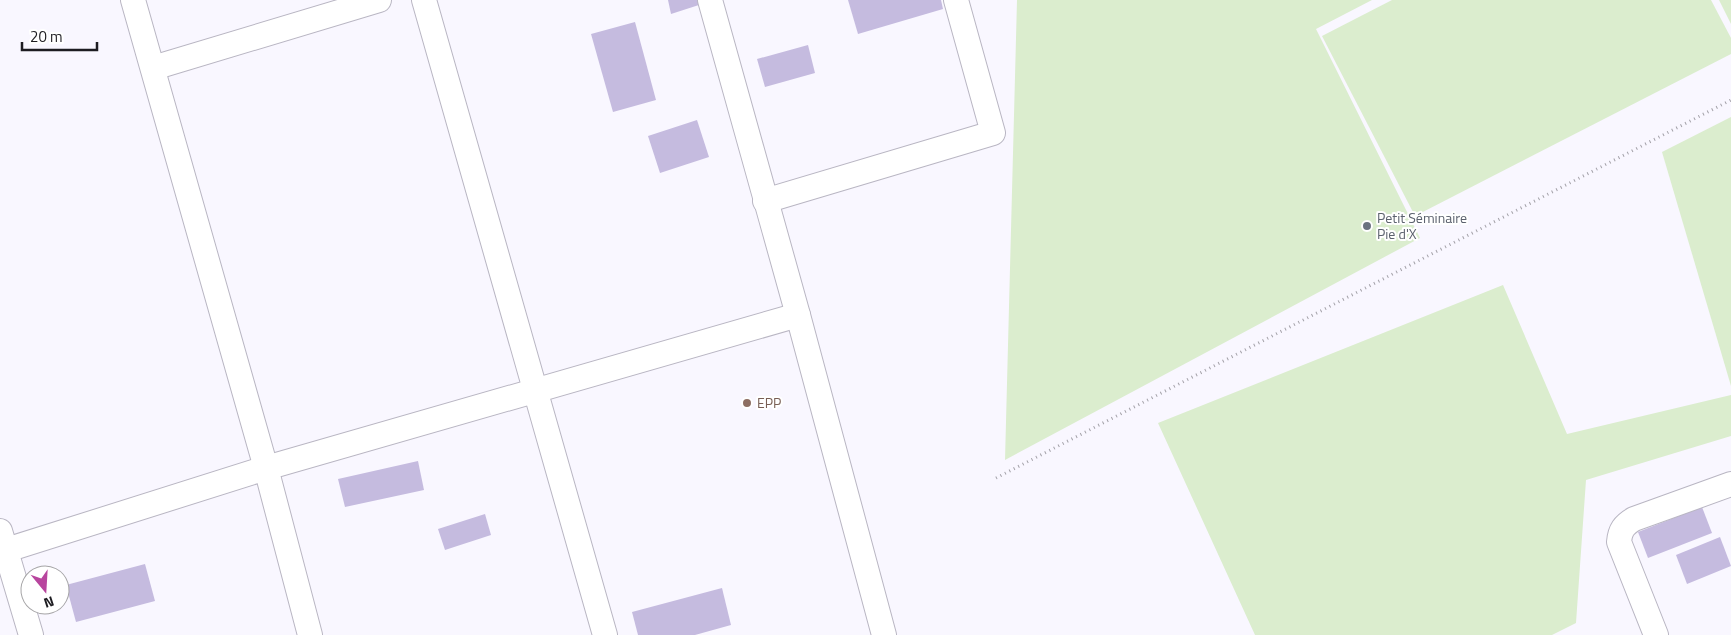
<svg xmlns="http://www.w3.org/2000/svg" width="1731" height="635" font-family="'Titillium Web',sans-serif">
<rect width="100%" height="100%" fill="#f9f7ff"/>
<!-- green -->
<g fill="#dbedce">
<polygon points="1017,0 1372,0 1316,29 1420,238 1005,460"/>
<polygon points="1392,0 1711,0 1731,38 1731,54 1415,216 1322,36"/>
<polygon points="1719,0 1731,0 1731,24"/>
<polygon points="1731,117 1731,386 1662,152"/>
<polygon points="1503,285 1567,434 1731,395 1731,436 1586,480 1576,623 1552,635 1255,635 1158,423"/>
</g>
<!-- building -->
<g fill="#c5bbdf">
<polygon points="668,0 701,0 702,4 671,14"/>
<polygon points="848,0 941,0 943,9 858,34"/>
<polygon points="635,22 656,100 613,112 591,34"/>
<polygon points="808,45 815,73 765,87 757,59"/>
<polygon points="697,120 709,157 660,173 648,136"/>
<polygon points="418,461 424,490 345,507 338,479"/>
<polygon points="1702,507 1712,533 1648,558 1638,532"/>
<polygon points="485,514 491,535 445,550 438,529"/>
<polygon points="1720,537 1731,566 1687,584 1676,555"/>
<polygon points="145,564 155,601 76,622 66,585"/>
<polygon points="722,588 731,625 695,635 638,635 632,612"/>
</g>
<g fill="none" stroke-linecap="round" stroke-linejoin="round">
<!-- minor casing -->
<g stroke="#b9b6c3" stroke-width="26">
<g id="minor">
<polyline points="133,0 266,468 310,635"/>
<polyline points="424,0 605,635"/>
<polyline points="710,0 798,315 884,635"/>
<polyline points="153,68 379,0"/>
<polyline points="765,201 993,133 956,0"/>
<polyline points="0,531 31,635"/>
<polyline points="0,552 266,468 798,315"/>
<path d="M1656 635 1619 542C1620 530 1624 525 1634 519L1731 484"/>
</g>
</g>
<!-- path -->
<polyline stroke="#a3a1a8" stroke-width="3" stroke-dasharray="1 4" stroke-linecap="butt" points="996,478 1731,100"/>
<!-- minor -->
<use href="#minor" stroke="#fff" stroke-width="24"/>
</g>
<!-- markers -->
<circle fill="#6b7280" stroke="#fff" stroke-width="2" cx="1367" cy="226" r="5"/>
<circle fill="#8d6e63" stroke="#fff" stroke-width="2" cx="747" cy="403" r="5"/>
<g text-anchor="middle" stroke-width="4" stroke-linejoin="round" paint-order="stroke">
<!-- worship labels -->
<g font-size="14" fill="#5b616d" stroke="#fff" text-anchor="start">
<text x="1377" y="223">Petit Séminaire<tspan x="1377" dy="16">Pie d'X</tspan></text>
</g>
<!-- education labels -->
<g font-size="14" fill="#785e54" stroke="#fff" text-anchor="start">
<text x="757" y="408">EPP</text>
</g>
</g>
<!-- north arrow -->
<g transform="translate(45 590) rotate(162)"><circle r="24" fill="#ffffff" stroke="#a5a4a6"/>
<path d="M0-4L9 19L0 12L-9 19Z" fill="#b8459e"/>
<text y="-8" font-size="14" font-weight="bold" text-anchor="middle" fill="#1d1c21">N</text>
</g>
<!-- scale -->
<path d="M22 42v8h75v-8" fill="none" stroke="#1d1c21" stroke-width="2.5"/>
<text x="30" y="42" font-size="15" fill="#1d1c21" stroke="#ffffff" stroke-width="4" paint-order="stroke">20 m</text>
</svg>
